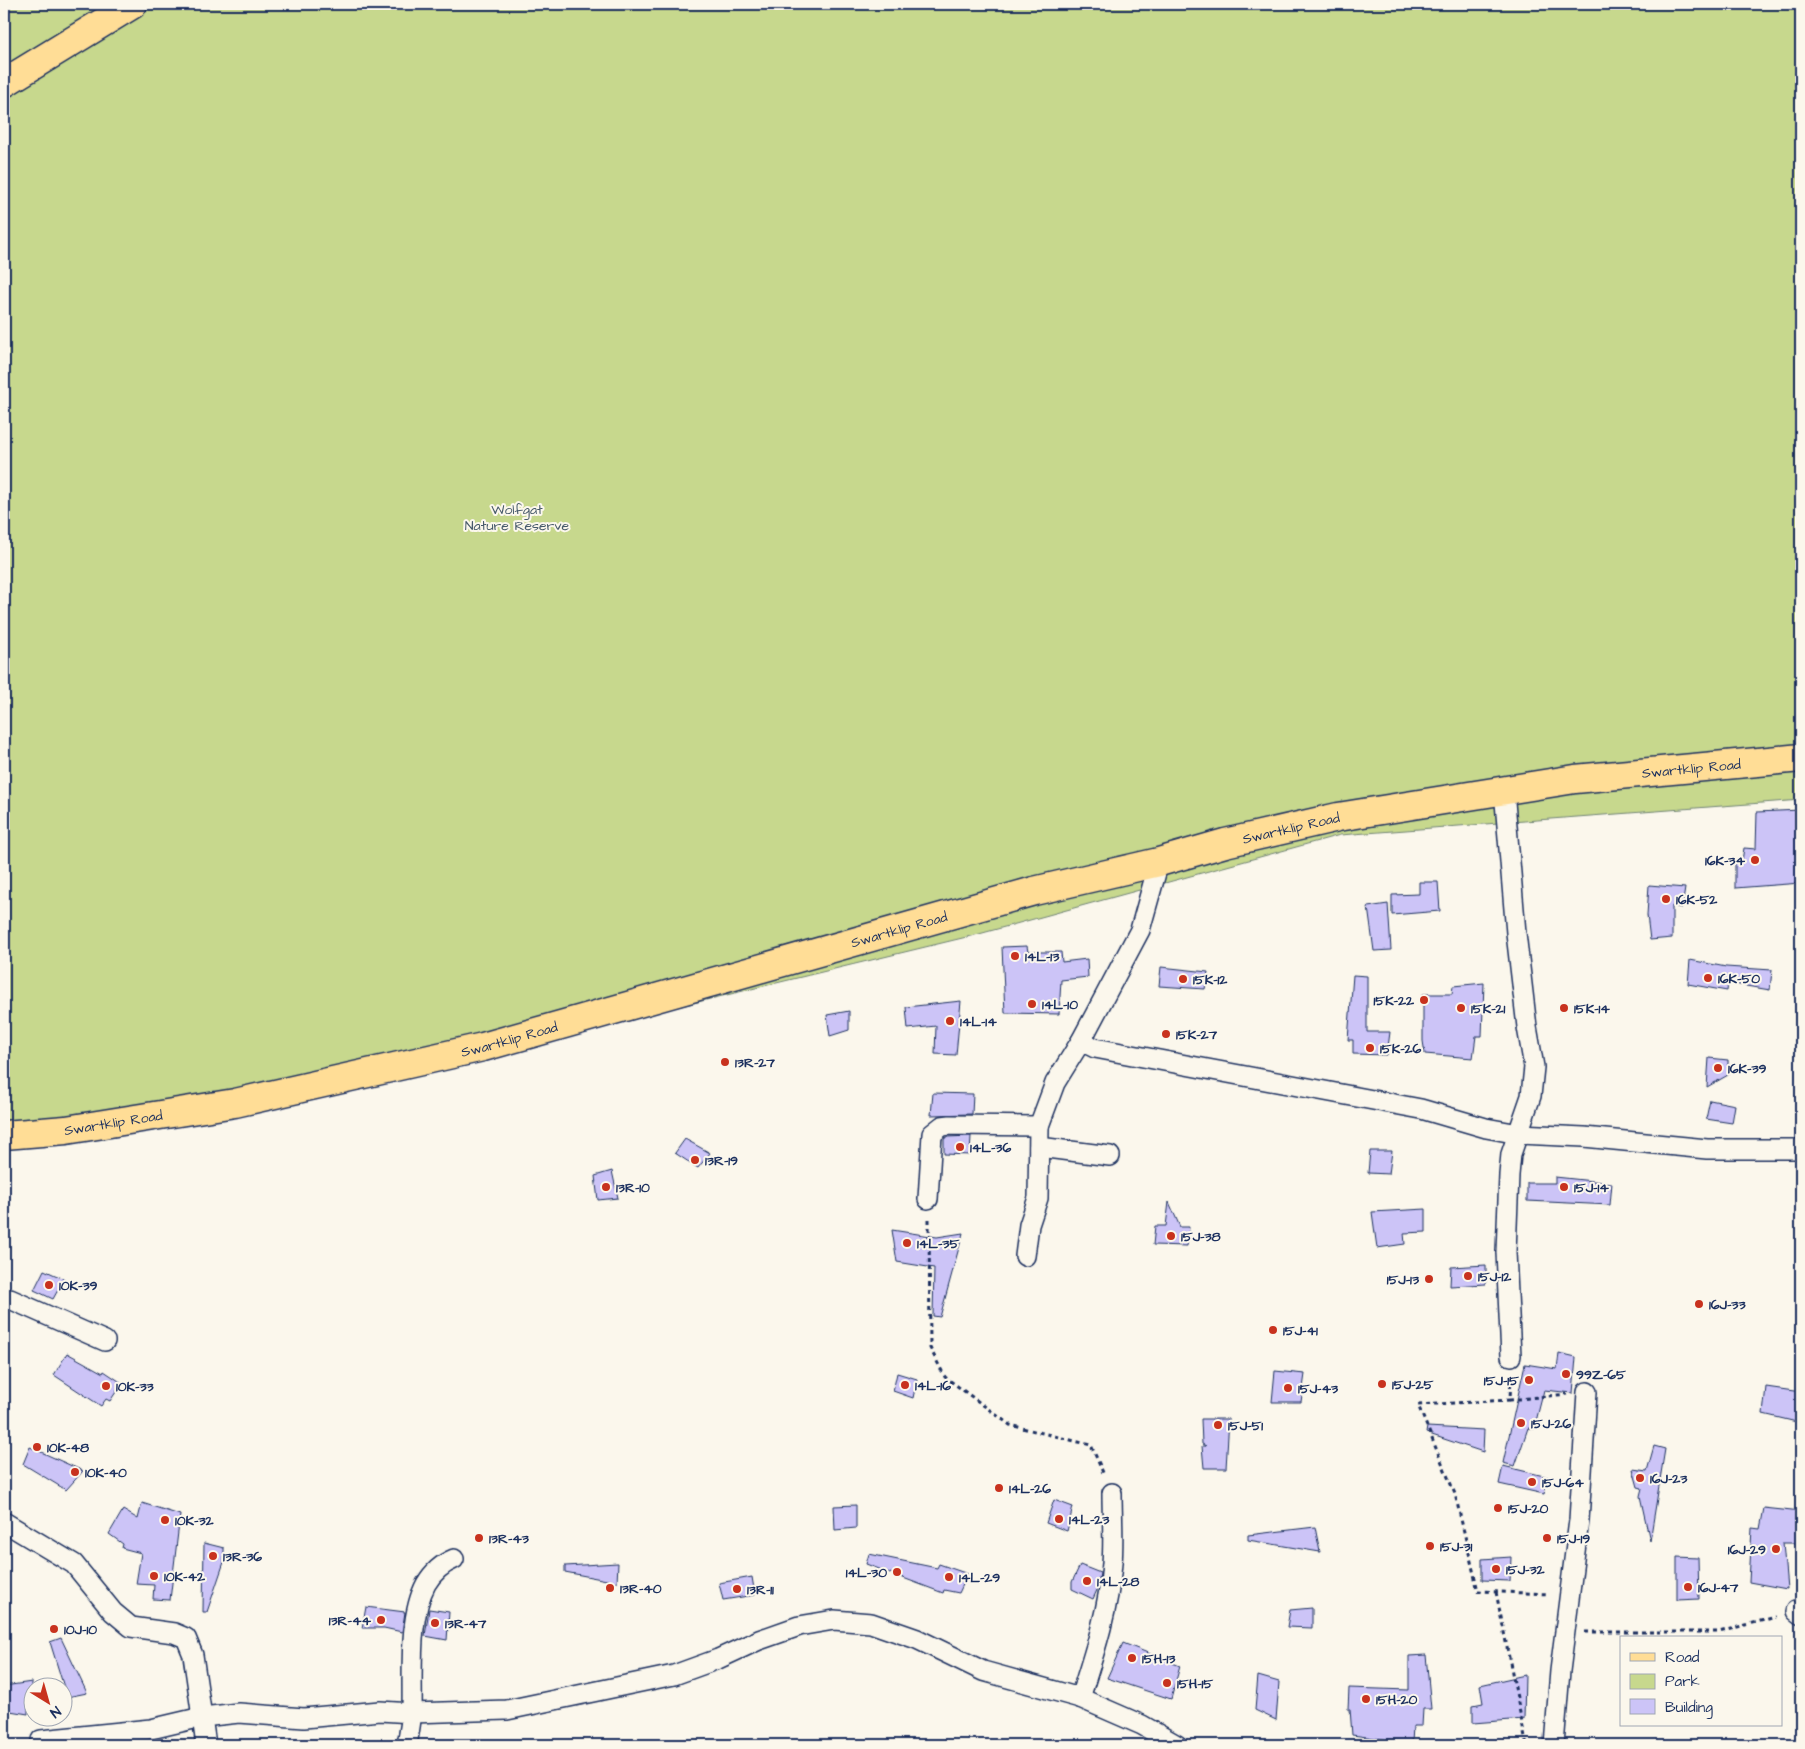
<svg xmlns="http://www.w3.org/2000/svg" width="1805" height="1749" font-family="'Architects Daughter',sans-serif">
<rect width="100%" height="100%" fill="#fbf7ec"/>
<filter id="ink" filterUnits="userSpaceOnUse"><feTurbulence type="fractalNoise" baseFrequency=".02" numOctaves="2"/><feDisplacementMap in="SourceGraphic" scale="10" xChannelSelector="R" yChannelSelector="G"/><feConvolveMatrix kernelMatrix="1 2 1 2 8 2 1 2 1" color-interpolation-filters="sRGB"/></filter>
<g filter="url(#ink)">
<!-- park -->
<polygon fill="#c7d88d" stroke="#718476" points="4,4 1801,4 1801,800 1340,835 979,934 280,1103 4,1121"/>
<!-- building -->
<g fill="#ccc4f7" stroke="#1b2f5e">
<polygon points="1801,810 1801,883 1735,888 1735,860 1742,861 1744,848 1756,849 1757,812"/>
<polygon points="1419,882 1438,882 1440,911 1392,915 1392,895 1419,894"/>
<polygon points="1649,885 1685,888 1682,908 1672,906 1672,938 1650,940 1647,915"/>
<polygon points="1388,904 1391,950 1374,951 1368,907"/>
<polygon points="1027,946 1028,952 1061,952 1062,962 1087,959 1088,977 1061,980 1059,1014 1005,1013 1002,947"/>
<polygon points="1690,960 1726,967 1772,970 1770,990 1728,983 1727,991 1688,984"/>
<polygon points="1161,967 1208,972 1205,989 1159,986"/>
<polygon points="1353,975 1367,976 1367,1032 1390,1032 1387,1055 1353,1054 1353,1040 1348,1040"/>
<polygon points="1484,983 1482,1036 1476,1036 1473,1058 1425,1054 1423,1041 1423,994 1452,994 1453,986"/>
<polygon points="961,1001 956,1055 935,1054 936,1026 908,1029 906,1007"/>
<polygon points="849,1011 849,1030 830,1036 827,1015"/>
<polygon points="1709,1058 1728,1060 1728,1075 1707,1087"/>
<polygon points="933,1093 973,1094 972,1114 931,1115"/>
<polygon points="1710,1100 1735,1105 1732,1123 1706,1119"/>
<polygon points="971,1136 970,1155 944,1154 944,1139 947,1137"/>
<polygon points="685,1139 710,1153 698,1168 675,1153"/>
<polygon points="1370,1151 1392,1151 1389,1174 1368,1173"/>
<polygon points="612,1171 618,1198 598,1200 595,1176"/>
<polygon points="1555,1177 1612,1183 1610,1205 1527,1201 1527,1183 1555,1183"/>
<polygon points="1169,1202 1180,1227 1189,1227 1187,1246 1153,1245 1155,1226 1166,1226"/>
<polygon points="1426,1209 1426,1232 1404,1233 1405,1244 1377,1248 1372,1212"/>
<polygon points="892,1230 937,1237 963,1233 940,1317 933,1316 934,1268 897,1262"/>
<polygon points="1486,1265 1486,1284 1450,1286 1451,1267"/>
<polygon points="44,1270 64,1279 53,1299 34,1290"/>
<polygon points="67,1353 103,1373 104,1371 122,1383 110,1401 106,1399 101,1406 54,1375"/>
<polygon points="1559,1353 1576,1357 1573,1393 1544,1390 1534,1429 1528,1428 1515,1466 1503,1463 1525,1364 1557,1369"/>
<polygon points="1275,1371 1305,1374 1301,1402 1272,1402"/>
<polygon points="897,1373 917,1379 913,1398 893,1391"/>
<polygon points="1766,1387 1801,1392 1801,1423 1763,1414"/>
<polygon points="1201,1419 1229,1419 1226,1468 1204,1468 1202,1446 1206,1446 1202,1444"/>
<polygon points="1427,1427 1484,1430 1483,1452 1426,1433"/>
<polygon points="1654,1446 1665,1449 1650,1541 1640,1496 1642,1488 1638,1487 1633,1469 1647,1471"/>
<polygon points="30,1447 83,1471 66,1490 23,1464"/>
<polygon points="1503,1466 1548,1477 1544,1494 1499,1484"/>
<polygon points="1054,1500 1073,1507 1067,1531 1046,1523"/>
<polygon points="142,1503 180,1515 170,1600 153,1599 154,1585 136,1584 141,1553 122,1548 123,1544 109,1534 123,1510 138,1519"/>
<polygon points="856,1505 856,1528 835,1530 834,1506"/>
<polygon points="1764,1508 1801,1512 1801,1543 1783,1543 1787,1589 1749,1582 1752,1528 1760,1529"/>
<polygon points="1315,1527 1320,1552 1248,1540 1248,1535"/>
<polygon points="204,1543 224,1548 224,1562 207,1612 203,1612"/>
<polygon points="869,1554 937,1568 939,1564 968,1574 959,1593 944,1590 943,1593 866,1564"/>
<polygon points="1511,1557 1510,1581 1482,1580 1482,1559"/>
<polygon points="1677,1557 1698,1558 1699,1599 1677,1600"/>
<polygon points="618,1563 617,1582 565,1572 565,1566"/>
<polygon points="1080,1565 1100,1573 1097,1590 1093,1599 1072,1589 1072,1582"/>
<polygon points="752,1577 755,1595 723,1600 719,1583"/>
<polygon points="366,1607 405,1612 402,1632 384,1628 362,1628"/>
<polygon points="1312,1608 1312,1628 1287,1627 1290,1610"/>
<polygon points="429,1609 449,1612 447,1640 425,1636"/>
<polygon points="61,1638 87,1693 67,1697 50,1642"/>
<polygon points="1123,1643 1180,1666 1171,1699 1107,1678"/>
<polygon points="1426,1655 1431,1709 1423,1709 1422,1726 1413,1726 1412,1743 1352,1735 1350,1709 1348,1709 1349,1688 1409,1690 1409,1656"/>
<polygon points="1525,1675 1524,1719 1473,1723 1473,1705 1483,1703 1480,1685"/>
<polygon points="1258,1676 1279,1682 1276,1720 1255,1710"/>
<polygon points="32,1682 32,1702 28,1703 28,1714 4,1710 4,1686"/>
</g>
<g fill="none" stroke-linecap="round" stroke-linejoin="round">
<!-- minor casing -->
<g stroke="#1b2f5e" stroke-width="22">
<g id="minor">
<polyline points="1504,790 1516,933 1527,1027 1534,1067 1531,1096 1511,1154 1509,1175 1506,1252 1511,1356"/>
<polyline points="1081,1041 1095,1048 1421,1109 1486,1128 1519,1134 1584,1137 1707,1149 1801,1149"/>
<polyline points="1039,1147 1110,1156"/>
<polyline points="928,1199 932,1134 942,1126 950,1125 1039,1126 1055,1083 1081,1041 1140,930 1159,862"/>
<polyline points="1025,1256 1029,1225 1038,1198 1039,1126"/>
<polyline points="4,1298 10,1299 105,1341"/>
<polyline points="4,1522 74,1564 113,1612 131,1627 174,1633 186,1638 193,1655 206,1745"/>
<polyline points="1796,1611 1801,1615"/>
<path d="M1080 1698C1094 1654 1109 1609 1112 1563 1114 1540 1112 1516 1112 1493"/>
<polyline points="41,1740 151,1729 202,1717 239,1713 304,1718 380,1711 412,1713 507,1710 674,1675 718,1659 759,1640 799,1626 834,1620 871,1623 917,1639 983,1671 1080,1698 1142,1725 1177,1745"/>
<path d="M407 1745C409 1734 411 1722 412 1711 413 1673 408 1617 426 1584 433 1572 442 1564 454 1559"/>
<polyline points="1554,1745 1560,1671 1579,1520 1587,1392"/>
</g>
</g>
<!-- primary casing -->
<g stroke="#1b2f5e" stroke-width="31">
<g id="primary">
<polyline points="4,83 133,4"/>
<path id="s1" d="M4 1135 66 1130 235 1103 483 1047 1034 891 1159 862 1225 843 1338 817 1575 779 1801 758"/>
</g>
</g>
<!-- path -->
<g stroke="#1b2f5e" stroke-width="3" stroke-dasharray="4 4" stroke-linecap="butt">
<polyline points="929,1219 930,1348 945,1377 1010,1425 1091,1445 1104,1475"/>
<polyline points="1511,1375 1510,1400 1567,1394"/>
<polyline points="1510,1400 1418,1405 1455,1494 1478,1591 1549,1594"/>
<polyline points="1496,1592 1526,1743 1534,1744"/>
<polyline points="1585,1632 1719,1632 1776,1617"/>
</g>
<!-- minor -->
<use href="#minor" stroke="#fbf7ec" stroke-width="19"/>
<!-- primary -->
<use href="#primary" stroke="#ffdd96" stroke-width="28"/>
</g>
</g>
<!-- markers -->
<g fill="#c8321e" stroke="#fbf7ec" stroke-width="2">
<circle cx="1755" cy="860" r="5"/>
<circle cx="1666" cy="899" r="5"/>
<circle cx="1015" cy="956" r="5"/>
<circle cx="1708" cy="978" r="5"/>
<circle cx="1183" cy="979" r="5"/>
<circle cx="1424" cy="1000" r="5"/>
<circle cx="1032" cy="1004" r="5"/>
<circle cx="1461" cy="1008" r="5"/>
<circle cx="1564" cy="1008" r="5"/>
<circle cx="950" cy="1021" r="5"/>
<circle cx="1166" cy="1034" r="5"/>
<circle cx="1370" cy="1048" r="5"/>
<circle cx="725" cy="1062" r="5"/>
<circle cx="1718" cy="1068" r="5"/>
<circle cx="960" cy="1147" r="5"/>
<circle cx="695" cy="1160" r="5"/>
<circle cx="606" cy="1187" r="5"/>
<circle cx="1564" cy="1187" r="5"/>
<circle cx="1171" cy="1236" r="5"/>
<circle cx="907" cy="1243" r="5"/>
<circle cx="1468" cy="1276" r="5"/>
<circle cx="1429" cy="1279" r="5"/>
<circle cx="49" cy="1285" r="5"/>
<circle cx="1699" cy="1304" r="5"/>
<circle cx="1273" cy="1330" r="5"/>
<circle cx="1566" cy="1374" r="5"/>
<circle cx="1529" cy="1380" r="5"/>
<circle cx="1382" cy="1384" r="5"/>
<circle cx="905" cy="1385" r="5"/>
<circle cx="106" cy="1386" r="5"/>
<circle cx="1288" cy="1388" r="5"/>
<circle cx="1521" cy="1423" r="5"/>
<circle cx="1218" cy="1425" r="5"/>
<circle cx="37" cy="1447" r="5"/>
<circle cx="75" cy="1472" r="5"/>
<circle cx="1640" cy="1478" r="5"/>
<circle cx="1532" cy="1482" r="5"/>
<circle cx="999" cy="1488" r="5"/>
<circle cx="1498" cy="1508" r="5"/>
<circle cx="1059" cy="1519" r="5"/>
<circle cx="165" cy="1520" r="5"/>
<circle cx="479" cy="1538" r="5"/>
<circle cx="1547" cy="1538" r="5"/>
<circle cx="1430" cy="1546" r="5"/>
<circle cx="1776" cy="1549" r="5"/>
<circle cx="213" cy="1556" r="5"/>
<circle cx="1496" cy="1569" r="5"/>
<circle cx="897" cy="1572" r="5"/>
<circle cx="154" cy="1576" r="5"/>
<circle cx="949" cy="1577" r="5"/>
<circle cx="1087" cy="1581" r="5"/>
<circle cx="1688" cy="1587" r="5"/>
<circle cx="610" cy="1588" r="5"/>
<circle cx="737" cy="1589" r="5"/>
<circle cx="381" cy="1620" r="5"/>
<circle cx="435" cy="1623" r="5"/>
<circle cx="54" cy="1629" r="5"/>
<circle cx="1132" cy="1658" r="5"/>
<circle cx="1167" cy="1683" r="5"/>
<circle cx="1366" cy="1699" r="5"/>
</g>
<g text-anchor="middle" stroke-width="4" stroke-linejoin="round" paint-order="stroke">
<!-- park labels -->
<g font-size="14" fill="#46596a" stroke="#fbf7ec">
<text x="517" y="514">Wolfgat<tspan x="517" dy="16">Nature Reserve</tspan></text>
</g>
<!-- street labels -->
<g font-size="14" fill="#1b2f5e" stroke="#fbf7ec">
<text dy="5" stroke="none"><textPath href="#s1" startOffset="1730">Swartklip Road</textPath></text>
<text dy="5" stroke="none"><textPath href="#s1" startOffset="1325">Swartklip Road</textPath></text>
<text dy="5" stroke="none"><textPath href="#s1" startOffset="920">Swartklip Road</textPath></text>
<text dy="5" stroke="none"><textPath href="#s1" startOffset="515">Swartklip Road</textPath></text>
<text dy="5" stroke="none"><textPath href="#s1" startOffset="110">Swartklip Road</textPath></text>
</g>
<!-- poi labels -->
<g font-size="14" font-weight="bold" fill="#1b2f5e" stroke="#fbf7ec" text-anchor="start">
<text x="1745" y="865" text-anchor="end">16K-34</text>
<text x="1676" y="904">16K-52</text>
<text x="1025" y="961">14L-13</text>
<text x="1718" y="983">16K-50</text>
<text x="1193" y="984">15K-12</text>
<text x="1414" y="1005" text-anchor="end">15K-22</text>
<text x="1042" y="1009">14L-10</text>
<text x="1471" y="1013">15K-21</text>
<text x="1574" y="1013">15K-14</text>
<text x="960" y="1026">14L-14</text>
<text x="1176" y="1039">15K-27</text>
<text x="1380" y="1053">15K-26</text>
<text x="735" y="1067">13R-27</text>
<text x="1728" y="1073">16K-39</text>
<text x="970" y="1152">14L-36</text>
<text x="705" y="1165">13R-19</text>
<text x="616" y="1192">13R-10</text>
<text x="1574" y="1192">15J-14</text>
<text x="1181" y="1241">15J-38</text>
<text x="917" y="1248">14L-35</text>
<text x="1478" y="1281">15J-12</text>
<text x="1419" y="1284" text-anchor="end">15J-13</text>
<text x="59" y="1290">10K-39</text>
<text x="1709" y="1309">16J-33</text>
<text x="1283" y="1335">15J-41</text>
<text x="1576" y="1379">99Z-65</text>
<text x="1519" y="1385" text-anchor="end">15J-15</text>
<text x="1392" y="1389">15J-25</text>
<text x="915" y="1390">14L-16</text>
<text x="116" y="1391">10K-33</text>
<text x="1298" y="1393">15J-43</text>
<text x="1531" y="1428">15J-26</text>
<text x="1228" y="1430">15J-51</text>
<text x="47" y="1452">10K-48</text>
<text x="85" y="1477">10K-40</text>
<text x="1650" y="1483">16J-23</text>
<text x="1542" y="1487">15J-64</text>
<text x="1009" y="1493">14L-26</text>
<text x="1508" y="1513">15J-20</text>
<text x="1069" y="1524">14L-23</text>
<text x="175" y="1525">10K-32</text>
<text x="489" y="1543">13R-43</text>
<text x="1557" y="1543">15J-19</text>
<text x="1440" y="1551">15J-31</text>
<text x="1766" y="1554" text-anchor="end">16J-29</text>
<text x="223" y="1561">13R-36</text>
<text x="1506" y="1574">15J-32</text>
<text x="887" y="1577" text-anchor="end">14L-30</text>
<text x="164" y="1581">10K-42</text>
<text x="959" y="1582">14L-29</text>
<text x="1097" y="1586">14L-28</text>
<text x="1698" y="1592">16J-47</text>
<text x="620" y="1593">13R-40</text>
<text x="747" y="1594">13R-11</text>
<text x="371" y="1625" text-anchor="end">13R-44</text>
<text x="445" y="1628">13R-47</text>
<text x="64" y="1634">10J-10</text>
<text x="1142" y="1663">15H-13</text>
<text x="1177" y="1688">15H-15</text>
<text x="1376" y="1704">15H-20</text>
</g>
</g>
<!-- margin -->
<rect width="1805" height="1749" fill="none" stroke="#fbf7ec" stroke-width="20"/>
<rect x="10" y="10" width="1785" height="1729" fill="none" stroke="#1b2f5e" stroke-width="2" filter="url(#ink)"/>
<!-- legend -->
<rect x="1620" y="1636" width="162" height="90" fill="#fbf7ec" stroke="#a1a7b3"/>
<rect x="1630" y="1653" width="25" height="8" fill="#ffdd96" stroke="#a1a7b3"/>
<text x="1665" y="1662" font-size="15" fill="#1b2f5e">Road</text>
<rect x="1630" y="1674" width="25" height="15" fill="#c7d88d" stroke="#a1a7b3"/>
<text x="1665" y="1686" font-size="15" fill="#1b2f5e">Park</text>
<rect x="1630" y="1699" width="25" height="15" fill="#ccc4f7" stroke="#a1a7b3"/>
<text x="1665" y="1712" font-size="15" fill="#1b2f5e">Building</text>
<!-- north arrow -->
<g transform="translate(48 1702) rotate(143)"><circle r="24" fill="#fbf7ec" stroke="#a1a7b3"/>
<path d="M0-4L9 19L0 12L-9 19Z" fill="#c8321e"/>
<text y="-8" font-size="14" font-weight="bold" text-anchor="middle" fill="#1b2f5e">N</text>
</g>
</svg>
